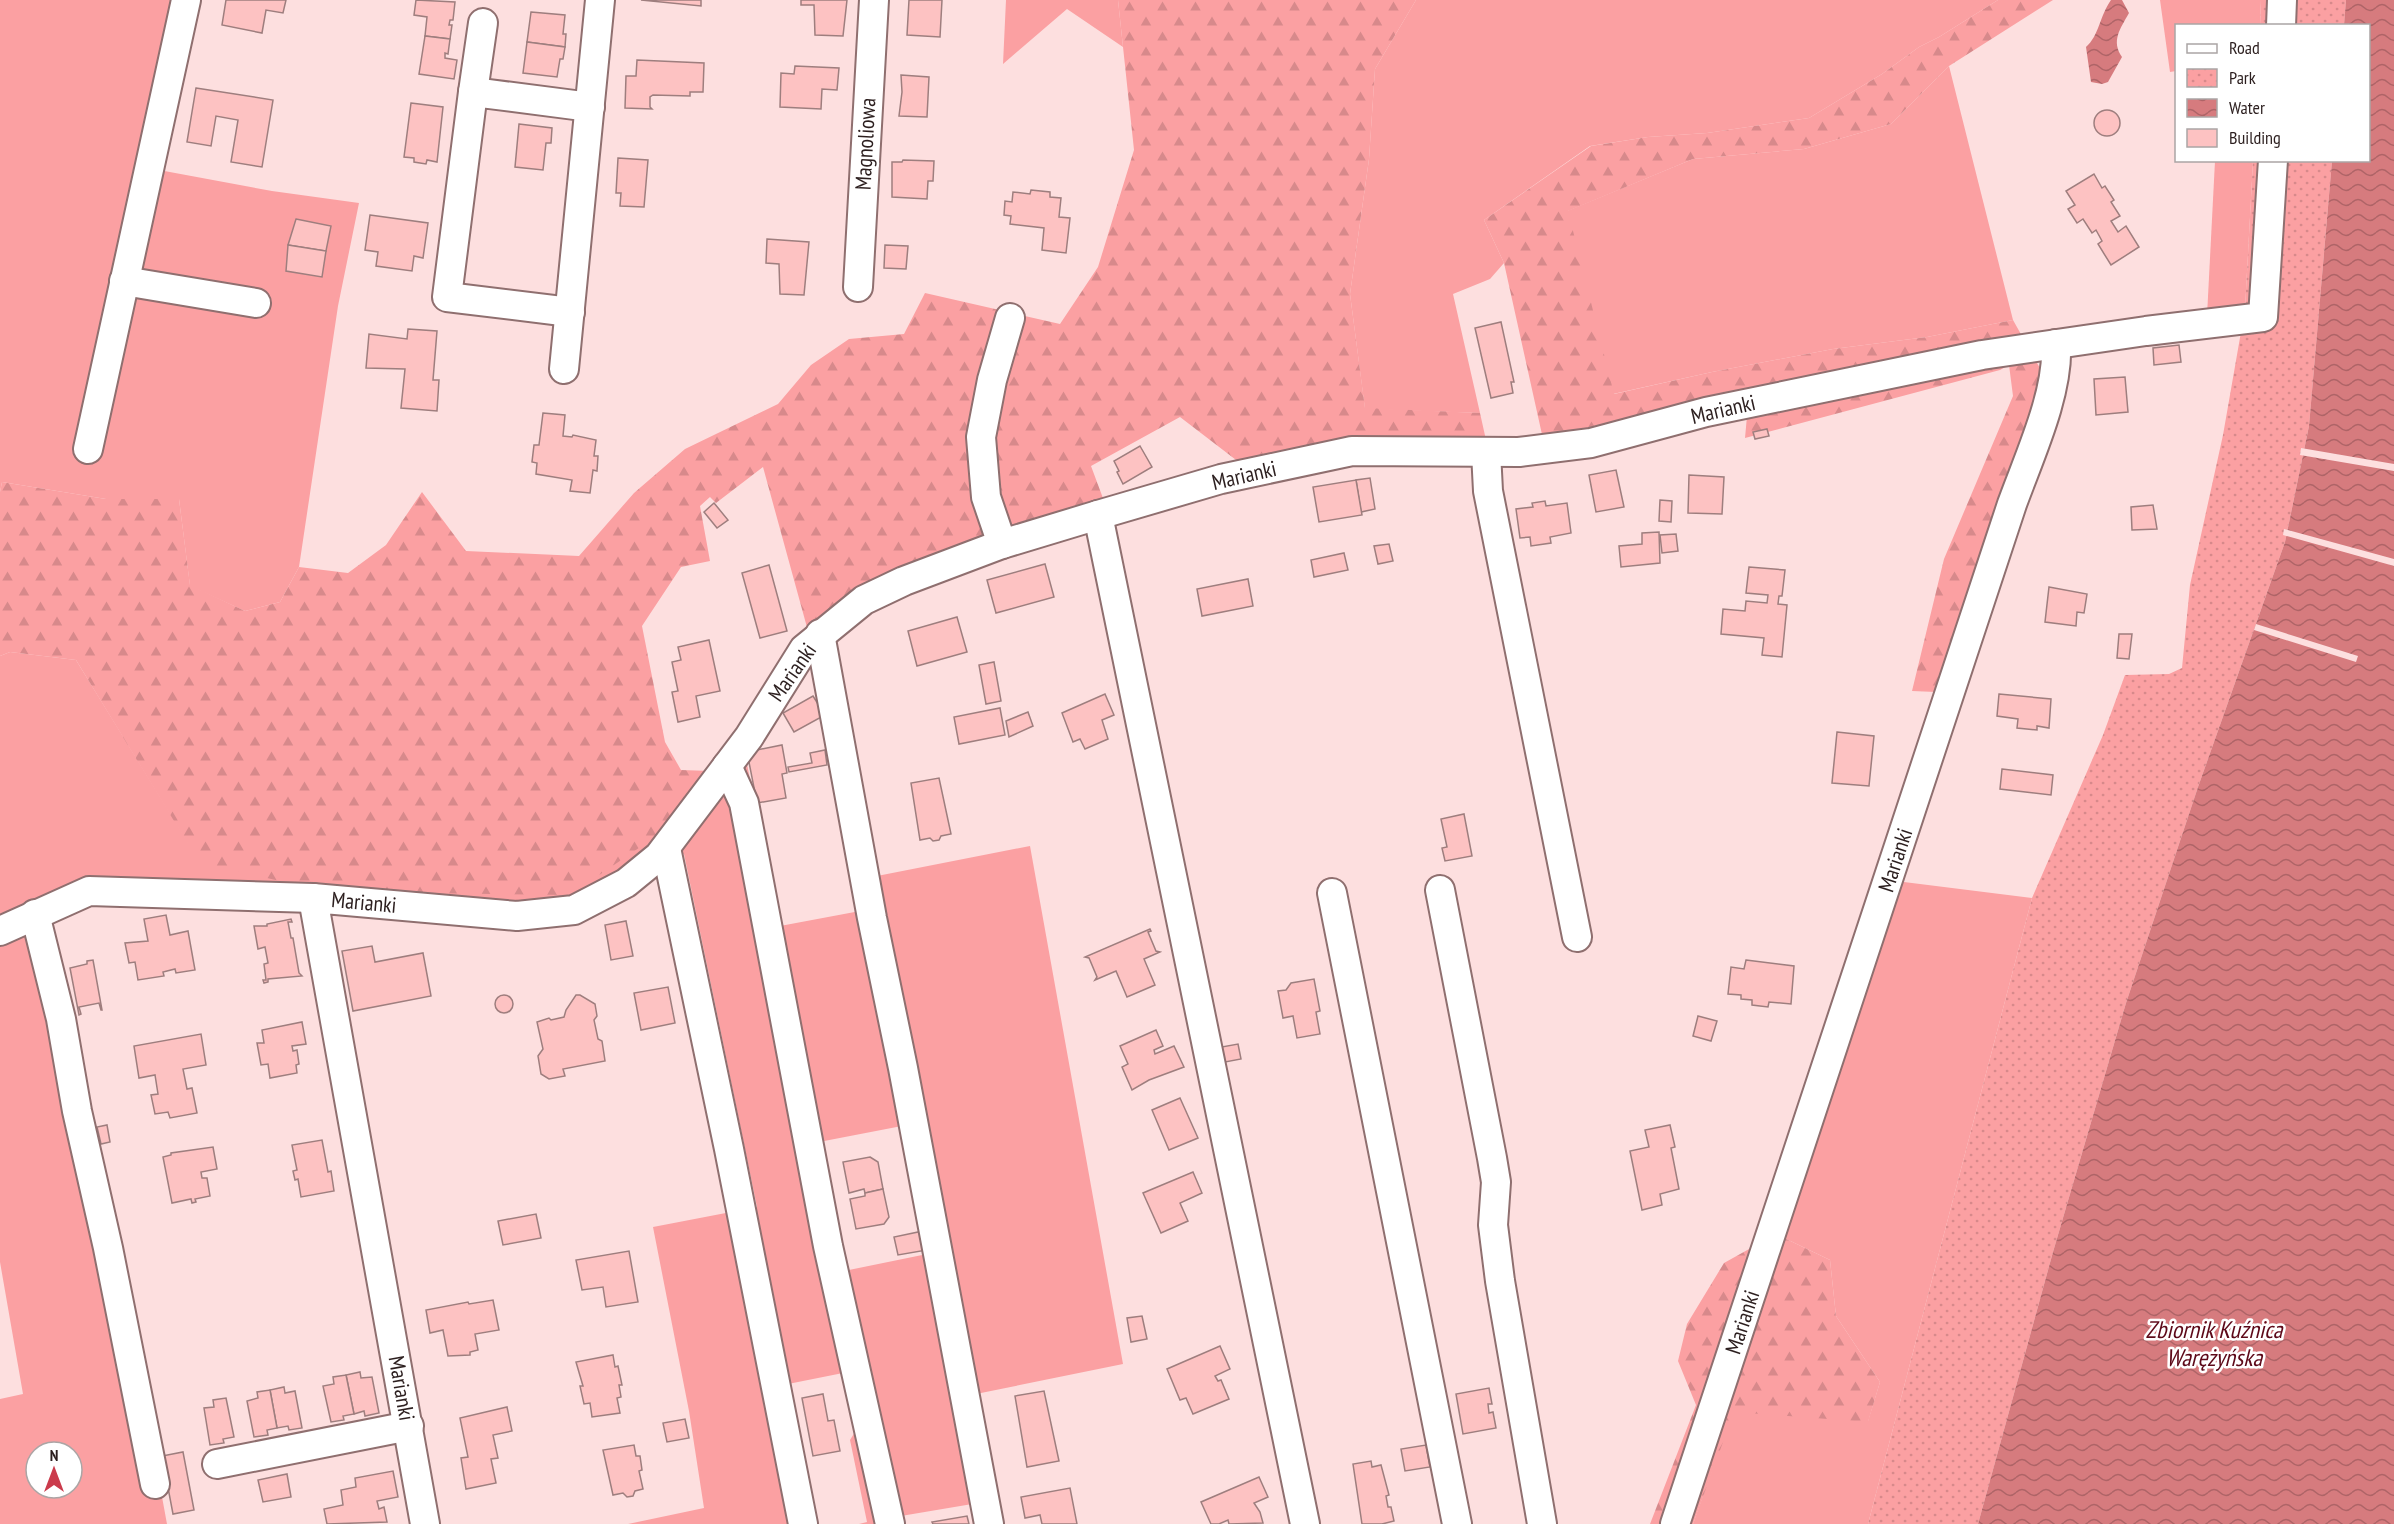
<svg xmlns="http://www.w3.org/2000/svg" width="2394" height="1524" font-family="'PT Sans Narrow',sans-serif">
<defs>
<pattern id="forest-firs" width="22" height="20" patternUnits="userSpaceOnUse" patternTransform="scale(1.5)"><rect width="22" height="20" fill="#fba0a2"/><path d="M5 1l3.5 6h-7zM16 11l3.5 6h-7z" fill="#d7898b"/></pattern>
<pattern id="park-dots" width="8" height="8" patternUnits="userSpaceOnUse" patternTransform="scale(1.5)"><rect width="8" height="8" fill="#fba0a2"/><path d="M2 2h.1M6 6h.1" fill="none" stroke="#d7898b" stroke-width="1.8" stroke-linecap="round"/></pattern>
<pattern id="water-waves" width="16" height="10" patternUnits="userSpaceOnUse" patternTransform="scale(1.5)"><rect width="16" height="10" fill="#d67b7e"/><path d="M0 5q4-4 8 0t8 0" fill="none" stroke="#ae6467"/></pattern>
</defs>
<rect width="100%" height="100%" fill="#fddfdf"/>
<!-- green -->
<g fill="#fba0a2" fill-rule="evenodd">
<polygon points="0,0 194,0 159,170 272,191 359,203 338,306 299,567 280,602 245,611 190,586 179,499 106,499 2,482 0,492"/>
<polygon points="1006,0 1118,0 1123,47 1067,9 1003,64"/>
<polygon points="1416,0 1998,0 1939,37 1919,47 1882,74 1809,118 1707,133 1648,137 1590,146 1484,220 1504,263 1490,279 1453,294 1480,413 1365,409 1350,294 1369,159 1375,69"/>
<polygon points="2160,0 2261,0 2260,25 2176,26 2176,71 2170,72"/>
<polygon points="1949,66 2013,320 1927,337 1833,349 1712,372 1613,394 1567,211 1693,159 1804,149 1891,124"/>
<polygon points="2215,161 2253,161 2245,309 2207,316"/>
<path d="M10 652 76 660 200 862 652 839 741 735 780 926 860 911 877 876 1030 846 1123 1364 976 1394 996 1500 901 1516 902 1524H859L867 1522 850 1440 855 1432 843 1373 783 1385 811 1524H628L704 1508 689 1411 653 1227 757 1207 684 854 613 897 555 905 49 899 90 1127 94 1126 167 1524H0V1399L23 1394 0 1262V656ZM907 1125 932 1253 844 1271 819 1142ZM36 1452H72V1488H36Z"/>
<polygon points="1880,879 2032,898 1868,1524 1693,1524 1733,1411 1868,1421 1880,1382 1836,1316 1830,1260 1776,1234"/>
</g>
<!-- forest -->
<g fill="url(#forest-firs)">
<polygon points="1118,0 1416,0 1375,69 1369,159 1350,294 1365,408 1480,413 1486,440 1364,440 1312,445 1240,463 1180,417 1091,466 1107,509 902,568 851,591 808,631 763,467 716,503 710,497 700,506 710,561 681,567 642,626 665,742 681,770 711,771 652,839 570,895 424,893 310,888 199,862 76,660 10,652 0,656 0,492 2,482 106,499 179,499 190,585 245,611 280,602 299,567 348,573 386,545 422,492 466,551 579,556 634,493 685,449 778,404 811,365 849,339 904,334 925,293 1060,324 1098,267 1134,150"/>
<polygon points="1998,0 2053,0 1949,66 1891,124 1804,149 1693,159 1568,211 1614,394 1712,372 1833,349 1927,337 2013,320 2046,379 1936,692 1912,691 1944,559 2013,396 2009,365 2000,370 1745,438 1749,394 1579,437 1543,439 1504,263 1484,220 1591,146 1648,137 1707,133 1809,118 1882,74 1919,47 1939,37"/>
<polygon points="1776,1234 1830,1260 1836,1316 1880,1382 1868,1422 1734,1412 1693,1524 1650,1524 1696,1405 1678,1361 1687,1324 1724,1263"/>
</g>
<!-- park -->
<g fill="url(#park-dots)">
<polygon points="2261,0 2346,0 2344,25 2260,26"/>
<polygon points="2253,161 2332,161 2309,426 2285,542 2198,787 2126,1003 2053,1252 1978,1524 1868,1524 2032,898 2103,735 2125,675 2169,674 2182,668 2190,585 2223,435 2245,309"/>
</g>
<!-- water -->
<g fill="url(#water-waves)">
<path d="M2111 0H2122L2129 13C2120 29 2111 41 2122 57L2108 82 2102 84 2091 82 2086 47C2099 36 2100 15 2111 0Z"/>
<polygon points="2346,0 2394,0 2394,1524 1978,1524 2053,1252 2126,1003 2198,787 2285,542 2309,426 2332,161 2368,160 2368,26 2344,25"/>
</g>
<!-- pier -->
<g fill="#fddfdf">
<polygon points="2301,448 2394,464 2394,471 2300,455"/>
<polygon points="2284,529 2394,559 2394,566 2283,535"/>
<polygon points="2256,624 2358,656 2356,662 2254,630"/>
</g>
<!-- building -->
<g fill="#fdc2c2" stroke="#9e7e7e" stroke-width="1.5">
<polygon points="226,0 286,0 283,13 266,10 262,33 222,25"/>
<polygon points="416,0 455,2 453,20 450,20 449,25 452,25 450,39 425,36 427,17 414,15"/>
<polygon points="641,0 701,0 701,6"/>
<polygon points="801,0 847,0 843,36 815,35 814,5 801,5"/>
<polygon points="909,0 942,0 940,37 907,35"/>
<polygon points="531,12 565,15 563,34 566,34 565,47 527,42"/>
<polygon points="425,36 450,39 448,54 445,53 445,58 457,60 454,79 419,74"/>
<polygon points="527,42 565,47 563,59 560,59 557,77 523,73"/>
<polygon points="637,60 704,63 703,92 690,92 690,96 653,95 650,97 650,107 652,109 625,108 626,76 636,76"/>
<polygon points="795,66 839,68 837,90 822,89 821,109 780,107 781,73 794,74"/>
<polygon points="901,75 929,77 927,117 899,116 902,92"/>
<polygon points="196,88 273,100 262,167 231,162 238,120 216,116 211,146 187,142"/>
<polygon points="411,103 443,107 437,162 427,160 426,164 414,162 414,158 404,157"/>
<circle cx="2107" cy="123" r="13"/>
<polygon points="519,124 552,128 551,143 546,143 543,170 515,167"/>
<polygon points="618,158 648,160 644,207 620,206 621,193 616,193"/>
<polygon points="903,160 934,161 933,181 928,181 927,199 892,197 892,162 902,162"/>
<polygon points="2094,174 2102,188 2105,186 2114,200 2111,202 2120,216 2111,221 2118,232 2126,226 2139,247 2111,265 2098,244 2102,241 2096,230 2092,233 2083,219 2077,223 2068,209 2075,205 2066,191"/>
<polygon points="1031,190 1050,192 1050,197 1061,198 1059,217 1070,218 1066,253 1042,250 1044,228 1010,224 1011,216 1004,215 1005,201 1012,202 1013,192 1030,194"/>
<polygon points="370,215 428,223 423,258 414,256 412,271 376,266 378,252 365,250"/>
<polygon points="296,219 331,226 326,251 288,245"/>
<polygon points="767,239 809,242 804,295 780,294 779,264 766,263"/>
<polygon points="288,245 326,251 322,277 286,271"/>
<polygon points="885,245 908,246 906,269 884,268"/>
<polygon points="1501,322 1514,382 1511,382 1513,393 1491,398 1475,328"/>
<polygon points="408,329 437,331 433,380 439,380 437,411 401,408 405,369 366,368 369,334 407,339"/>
<polygon points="2179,345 2181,362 2154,365 2153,348"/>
<polygon points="2125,377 2128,412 2096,415 2094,379"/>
<polygon points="543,413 565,415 563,436 572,437 573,435 596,440 594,456 598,456 597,471 593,470 590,493 570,491 572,480 536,474 537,463 532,462 534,445 539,445"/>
<polygon points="1767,429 1769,436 1755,439 1753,432"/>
<polygon points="1140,446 1152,467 1123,484 1117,472 1119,471 1114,461"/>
<polygon points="1616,470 1624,507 1596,512 1589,475"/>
<polygon points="1689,475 1724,477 1722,514 1688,513"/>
<polygon points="1370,478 1375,509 1361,512 1356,480"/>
<polygon points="1356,480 1362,515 1319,522 1313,487"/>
<polygon points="1660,500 1672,501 1671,522 1659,521"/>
<polygon points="1545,501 1546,506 1567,503 1571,533 1550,537 1551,543 1531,546 1530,537 1520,538 1516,509 1533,507 1532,503"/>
<polygon points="714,503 728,520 717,528 704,512"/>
<polygon points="2153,505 2157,529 2132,530 2131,507"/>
<polygon points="1659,532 1660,563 1621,567 1619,546 1642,544 1642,533"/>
<polygon points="1676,534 1678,551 1662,553 1660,535"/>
<polygon points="1389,544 1393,561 1378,564 1374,546"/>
<polygon points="1344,553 1348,570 1314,577 1311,560"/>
<polygon points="1045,564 1054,597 996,613 987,580"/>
<polygon points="769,565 787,631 760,638 742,573"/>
<polygon points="1749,567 1785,570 1782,596 1779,596 1778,604 1787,605 1782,657 1762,655 1764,638 1721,634 1723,609 1745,611 1746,601 1767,603 1768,595 1746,593"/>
<polygon points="1248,579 1253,606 1202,616 1197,589"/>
<polygon points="2049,587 2087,594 2084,613 2077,612 2076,626 2045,622"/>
<polygon points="957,617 967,652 917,666 908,631"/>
<polygon points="2119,634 2132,634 2129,659 2117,658"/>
<polygon points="709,640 720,691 696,696 700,717 678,722 672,692 678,691 672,662 681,660 678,647"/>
<polygon points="994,662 1001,701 986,704 979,665"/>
<polygon points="1105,694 1114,715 1102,720 1108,739 1085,749 1080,739 1073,742 1062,713"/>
<polygon points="1999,694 2051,699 2049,728 2037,726 2037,730 2017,728 2018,719 1997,716"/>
<polygon points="813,696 825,715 794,732 783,713"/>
<polygon points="1000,708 1005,735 959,744 954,717"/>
<polygon points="1028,712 1033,726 1009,737 1006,721"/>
<polygon points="1837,732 1874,736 1869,786 1832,783"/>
<polygon points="782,745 787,773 782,774 786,798 757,803 747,752"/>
<polygon points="825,750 827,765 789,772 788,767 812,763 810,753"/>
<polygon points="2002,769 2053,775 2051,795 2000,789"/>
<polygon points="939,778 951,834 941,836 939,840 933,841 930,838 920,840 911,783"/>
<polygon points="1464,814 1472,856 1445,861 1442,848 1447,847 1441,819"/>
<polygon points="166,915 170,935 188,931 195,970 176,973 175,969 163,972 164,976 138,980 135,962 129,963 125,943 148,941 144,919"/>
<polygon points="291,919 292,922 288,922 291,938 293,938 299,973 302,976 268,979 268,982 264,983 263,980 266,980 264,964 268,963 265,947 258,949 254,926 267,926 267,924"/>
<polygon points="626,921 633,956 611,960 605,925"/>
<polygon points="1150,929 1151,931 1148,932 1156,951 1160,952 1144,959 1155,985 1127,997 1116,971 1095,980 1097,977 1089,958 1085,957"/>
<polygon points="372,946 375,962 423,953 431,996 353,1011 342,951"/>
<polygon points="93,960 102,1010 101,1010 99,1003 79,1007 81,1014 79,1015 70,968 87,964 87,961"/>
<polygon points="1746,960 1794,966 1791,1004 1769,1002 1768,1007 1752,1005 1752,1000 1741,999 1741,995 1728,994 1731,967 1744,969"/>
<polygon points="1314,979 1320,1011 1316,1012 1320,1034 1297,1038 1293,1016 1283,1018 1278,991 1286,990 1291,983"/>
<polygon points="668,987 675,1023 641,1030 634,993"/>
<circle cx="504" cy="1004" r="9"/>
<polygon points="576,995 580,995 595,1004 597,1016 594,1020 598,1039 602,1041 605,1061 563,1069 565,1076 549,1079 541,1074 538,1056 543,1049 537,1022 549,1018 551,1020 564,1017 566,1010"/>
<polygon points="1698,1016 1717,1021 1711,1041 1693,1036"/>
<polygon points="302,1022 306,1044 292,1046 293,1051 297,1050 299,1064 296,1065 297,1073 270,1078 268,1064 261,1065 257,1043 264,1043 262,1030"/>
<polygon points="1156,1030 1163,1046 1154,1050 1155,1054 1174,1046 1184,1067 1149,1080 1132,1090 1122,1067 1128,1064 1120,1046"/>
<polygon points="201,1034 206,1065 183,1069 187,1089 192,1088 197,1113 170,1118 168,1112 155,1114 151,1095 158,1094 155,1075 139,1078 134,1046"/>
<polygon points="1238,1044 1241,1059 1220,1063 1216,1048"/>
<polygon points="1180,1098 1198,1138 1169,1150 1152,1110"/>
<polygon points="107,1125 110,1142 101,1144 97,1127"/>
<polygon points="1670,1125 1675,1147 1671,1148 1679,1189 1660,1194 1662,1205 1642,1210 1630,1151 1649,1147 1645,1130"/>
<polygon points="322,1140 328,1172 331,1171 334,1191 301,1197 298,1179 295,1180 293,1171 297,1170 292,1145"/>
<polygon points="213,1147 217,1169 201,1172 202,1178 207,1178 210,1196 195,1199 196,1202 192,1203 191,1199 172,1203 163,1157 171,1155 171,1153"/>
<polygon points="870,1157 878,1162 883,1189 865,1193 864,1189 849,1193 843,1162"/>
<polygon points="1193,1172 1202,1193 1180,1203 1188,1221 1161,1233 1143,1193"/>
<polygon points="883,1189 889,1217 884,1224 856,1229 850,1199 865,1196 865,1193"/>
<polygon points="536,1214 541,1238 503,1245 498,1221"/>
<polygon points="923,1231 927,1250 898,1255 894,1237"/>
<polygon points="629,1251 638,1302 606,1307 603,1287 582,1290 576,1260"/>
<polygon points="493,1300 499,1330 475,1334 478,1350 470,1352 470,1355 448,1356 443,1330 430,1333 426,1310 468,1302 469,1304"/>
<polygon points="1142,1316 1147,1339 1131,1342 1127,1318"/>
<polygon points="1220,1346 1230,1369 1215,1376 1218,1381 1221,1380 1229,1399 1193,1414 1186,1398 1180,1400 1167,1369"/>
<polygon points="613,1355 615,1367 618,1366 622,1385 619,1385 621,1397 617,1398 620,1413 592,1417 590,1403 584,1404 580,1386 583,1386 576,1362"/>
<polygon points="360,1372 361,1378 372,1377 379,1413 365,1416 364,1411 354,1414 346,1375"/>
<polygon points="346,1375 354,1414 343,1416 344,1420 331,1422 323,1386 334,1384 333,1377"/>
<polygon points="284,1387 285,1393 295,1391 302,1428 289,1430 288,1426 277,1428 270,1390"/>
<polygon points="1489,1388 1492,1404 1488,1404 1489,1413 1493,1412 1496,1428 1463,1434 1456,1394"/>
<polygon points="270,1390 277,1428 267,1430 268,1435 254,1437 247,1401 258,1398 257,1392"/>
<polygon points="1044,1391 1059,1461 1027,1467 1015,1396"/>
<polygon points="823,1394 828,1421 834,1420 840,1451 813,1456 802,1398"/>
<polygon points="226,1398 234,1437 223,1439 224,1443 210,1445 204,1408 214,1407 213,1400"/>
<polygon points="507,1407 512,1431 493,1435 498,1458 491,1459 496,1483 466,1489 461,1458 468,1457 460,1418"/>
<polygon points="685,1419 689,1438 667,1442 663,1423"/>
<polygon points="634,1445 636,1456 640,1456 642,1470 639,1471 643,1489 635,1491 633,1496 627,1497 623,1493 613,1495 603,1450"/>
<polygon points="1426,1445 1430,1467 1405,1471 1401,1449"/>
<polygon points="183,1452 194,1510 173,1514 162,1456"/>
<polygon points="1371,1461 1372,1467 1381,1465 1389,1495 1386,1496 1388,1507 1391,1507 1394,1521 1382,1524 1362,1524 1353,1464"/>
<polygon points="393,1471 398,1497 377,1501 379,1509 384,1507 387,1522 327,1524 324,1509 343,1505 341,1490 356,1487 355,1478"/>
<polygon points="287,1474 291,1497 263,1502 258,1480"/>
<polygon points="1259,1477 1268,1497 1254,1503 1260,1512 1263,1523 1229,1524 1228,1520 1219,1524 1211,1524 1201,1502"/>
<polygon points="1070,1488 1077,1524 1042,1524 1040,1515 1025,1518 1021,1497"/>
<polygon points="967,1516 969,1524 933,1524 932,1522"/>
</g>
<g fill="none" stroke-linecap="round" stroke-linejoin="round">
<!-- minor casing -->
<g stroke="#8f6f6f" stroke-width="32">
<g id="minor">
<polyline points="2281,26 2282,0"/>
<polyline points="473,92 483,23"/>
<polyline points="124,281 256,303"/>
<polyline points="858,287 874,0"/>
<polyline points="570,312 447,297 473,92 590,107"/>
<polyline points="564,369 600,0"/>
<polyline points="88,449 186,0"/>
<polyline points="1486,452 1488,491 1577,937"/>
<polyline points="1098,515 1305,1524"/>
<polyline points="1002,544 986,497 981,437 992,380 1010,318"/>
<polyline points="820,634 872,918 903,1068 989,1524"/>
<polyline points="727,766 744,803 828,1246 890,1524"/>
<polyline points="666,848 729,1149 803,1524"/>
<polyline points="1440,890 1492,1158 1496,1182 1493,1225 1500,1281 1542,1524"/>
<polyline points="1332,893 1457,1524"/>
<polyline points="35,914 61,1019 77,1111 108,1248 155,1484"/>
<polyline points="0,931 89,891 313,898"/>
<polyline points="217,1464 409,1426"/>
<polyline points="425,1524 313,898 517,916 574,910 626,883 659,856 749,737 804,649 864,600 904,581 1002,544 1098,515 1221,479 1352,451 1519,452 1591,443 1706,412 1982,355 2146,331 2263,317 2273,160"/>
<path d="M1675 1524 2012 504C2029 457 2059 393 2056 344"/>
</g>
</g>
<!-- minor -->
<use href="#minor" stroke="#fff" stroke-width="28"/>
</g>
<g text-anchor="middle" stroke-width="5" stroke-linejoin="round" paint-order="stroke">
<!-- street labels -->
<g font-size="22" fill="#2c1f1f" stroke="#fff">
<text transform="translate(865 144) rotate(-87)" y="8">Magnoliowa</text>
<text transform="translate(1723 409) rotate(-13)" y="8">Marianki</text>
<text transform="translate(1244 475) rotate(-13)" y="8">Marianki</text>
<text transform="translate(792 672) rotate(-55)" y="8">Marianki</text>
<text transform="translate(1895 860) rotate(-72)" y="8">Marianki</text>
<text transform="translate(364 902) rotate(5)" y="8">Marianki</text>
<text transform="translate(1742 1322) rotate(-72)" y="8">Marianki</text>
<text transform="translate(402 1388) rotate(80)" y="8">Marianki</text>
</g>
<!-- water labels -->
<g font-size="24" font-style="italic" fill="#5d0919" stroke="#fff">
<text x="2214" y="1338">Zbiornik Kuźnica<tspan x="2214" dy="28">Warężyńska</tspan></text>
</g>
</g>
<!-- legend -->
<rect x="2175" y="24" width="195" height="138" fill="#ffffff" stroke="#aba5a5" stroke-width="1.5"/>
<rect x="2187" y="44" width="30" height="9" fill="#ffffff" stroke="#aba5a5" stroke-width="1.5"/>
<text x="2229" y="54" font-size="18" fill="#2c1f1f">Road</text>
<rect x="2187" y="69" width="30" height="18" fill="url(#park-dots)" stroke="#aba5a5" stroke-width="1.5"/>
<text x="2229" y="84" font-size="18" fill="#2c1f1f">Park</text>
<rect x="2187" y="99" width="30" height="18" fill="url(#water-waves)" stroke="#aba5a5" stroke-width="1.5"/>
<text x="2229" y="114" font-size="18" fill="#2c1f1f">Water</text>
<rect x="2187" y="129" width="30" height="18" fill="#fdc2c2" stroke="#aba5a5" stroke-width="1.5"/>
<text x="2229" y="144" font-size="18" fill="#2c1f1f">Building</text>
<!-- north arrow -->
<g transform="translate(54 1470)"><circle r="28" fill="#ffffff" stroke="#aba5a5" stroke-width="1.5"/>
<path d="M0-4.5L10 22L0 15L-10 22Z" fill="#cb3b4c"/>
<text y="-9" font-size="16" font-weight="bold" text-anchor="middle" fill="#2c1f1f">N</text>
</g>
</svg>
